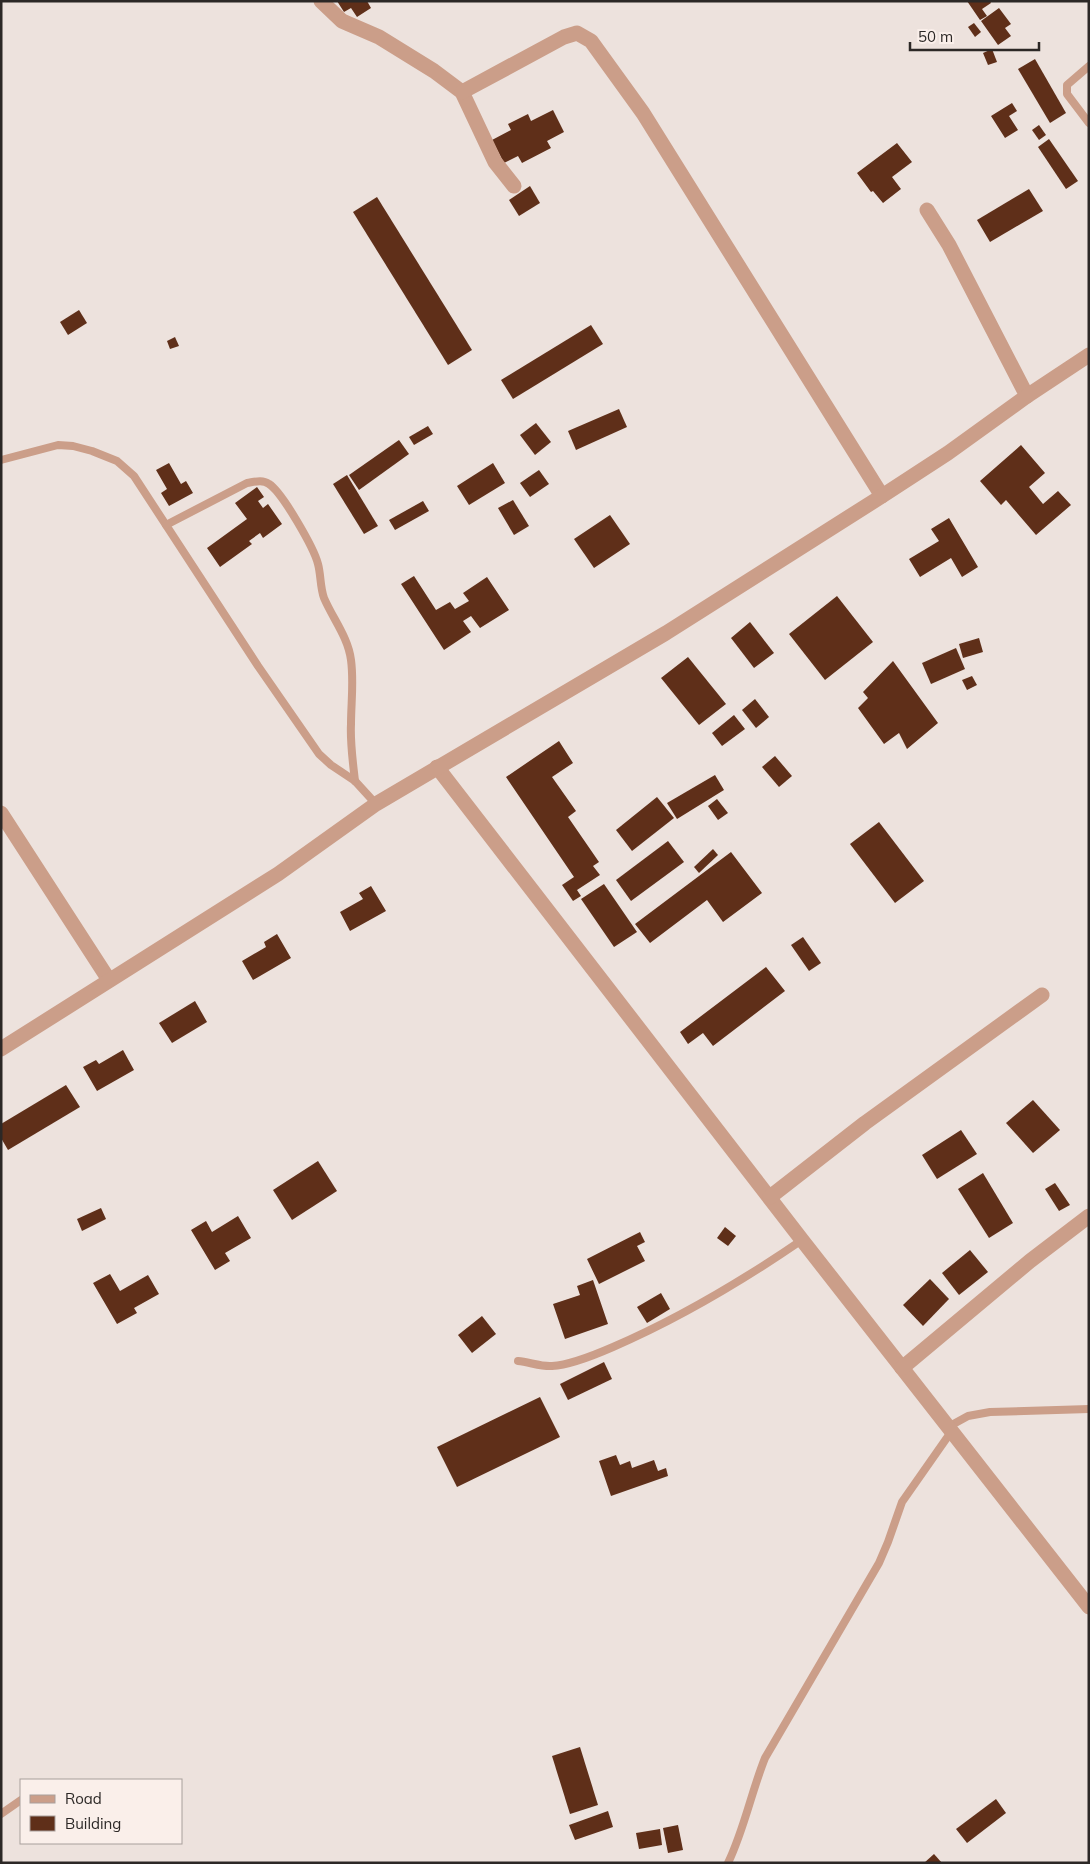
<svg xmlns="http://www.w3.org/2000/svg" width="1090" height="1864" font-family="Mulish,sans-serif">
<rect width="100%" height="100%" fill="#ede2dd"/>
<!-- building -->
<g fill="#5f2f19">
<polygon points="337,1 367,1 371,8 357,17 351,8 344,12"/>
<polygon points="967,1 990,1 991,3 982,9 987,16 980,20"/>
<polygon points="999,8 1011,24 1005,28 1011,36 998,45 981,21"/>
<polygon points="974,23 981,32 975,37 968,27"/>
<polygon points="992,49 997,62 988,65 983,53"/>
<polygon points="1035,59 1066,113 1050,123 1018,69"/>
<polygon points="1012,103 1017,111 1009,116 1018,130 1005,138 991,116"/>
<polygon points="553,110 564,132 547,141 551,148 522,163 518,156 504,163 492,140 511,130 508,124 528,114 531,121"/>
<polygon points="1039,125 1046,135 1039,140 1032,130"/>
<polygon points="1049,139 1078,181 1066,189 1038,147"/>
<polygon points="897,143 912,162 892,177 901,189 883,203 873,191 871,192 857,173"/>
<polygon points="530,186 540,203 519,216 509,200"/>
<polygon points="1029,189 1043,211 990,242 977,220"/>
<polygon points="377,197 472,350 448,365 353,212"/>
<polygon points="79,310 87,323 68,335 60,322"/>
<polygon points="591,325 603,344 513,399 501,380"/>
<polygon points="175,337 179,346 170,349 167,341"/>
<polygon points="619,409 627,427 576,450 568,431"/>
<polygon points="536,423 551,442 535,455 520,435"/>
<polygon points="428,426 433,434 414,445 409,437"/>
<polygon points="399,440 409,454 359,490 349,475"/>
<polygon points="1021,445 1045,473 1029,487 1043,504 1058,491 1071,505 1036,535 1006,500 1001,505 980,481"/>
<polygon points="169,463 181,484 186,481 193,493 169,506 161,493 167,489 156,470"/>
<polygon points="493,463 505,483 469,505 457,486"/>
<polygon points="539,470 549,484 530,497 520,483"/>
<polygon points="347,475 378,526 364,534 333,484"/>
<polygon points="257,487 264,497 258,501 263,508 268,504 282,524 263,538 260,533 249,541 252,544 220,567 207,548 247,519 235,503"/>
<polygon points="513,500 529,526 514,535 498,508"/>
<polygon points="423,501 429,511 395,530 389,520"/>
<polygon points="610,515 630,544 594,568 574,539"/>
<polygon points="949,518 978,567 962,577 951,558 920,577 909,559 939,541 931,529"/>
<polygon points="414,576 436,610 450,602 455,609 469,601 463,593 487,577 509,610 480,628 471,616 463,621 471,632 444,650 401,584"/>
<polygon points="837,596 873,642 825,680 789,634"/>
<polygon points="750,622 774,653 754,668 731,638"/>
<polygon points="979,638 983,652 963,658 959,644"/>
<polygon points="956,648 965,669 931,684 922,663"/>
<polygon points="688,657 726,704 699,725 661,678"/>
<polygon points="893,661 938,723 907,749 899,733 884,744 858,708 868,698 863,692"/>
<polygon points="972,676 977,685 967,690 962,680"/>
<polygon points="755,699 769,717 756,728 742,710"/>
<polygon points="734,715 745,729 722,746 712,733"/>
<polygon points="559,741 573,763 552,777 576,811 568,817 599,862 593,866 600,875 577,890 581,896 573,901 562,885 574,877 506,777"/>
<polygon points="775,756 792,776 779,787 762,767"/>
<polygon points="715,775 724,790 677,819 667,803"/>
<polygon points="657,797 674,818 632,851 616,830"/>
<polygon points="717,799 728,813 718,820 708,806"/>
<polygon points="879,822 924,881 895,903 850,844"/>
<polygon points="668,841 684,862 631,901 616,880"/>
<polygon points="713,849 718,855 699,873 694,867"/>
<polygon points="731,852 762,893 723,922 707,900 650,943 635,924"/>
<polygon points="604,884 637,932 614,947 581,899"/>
<polygon points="371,886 386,911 350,931 340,912 363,899 359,893"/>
<polygon points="277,934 291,958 253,980 242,961 266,947 264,942"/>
<polygon points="803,937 821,963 809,971 791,945"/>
<polygon points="766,967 785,991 713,1046 703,1033 688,1044 680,1032"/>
<polygon points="195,1001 207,1022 172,1043 159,1023"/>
<polygon points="123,1050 134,1070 97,1091 83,1067 96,1060 99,1064"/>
<polygon points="66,1085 80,1107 8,1150 1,1138 1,1124"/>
<polygon points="1033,1100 1060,1130 1033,1153 1006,1123"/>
<polygon points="961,1130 977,1154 937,1179 922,1155"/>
<polygon points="318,1161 337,1191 292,1220 273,1190"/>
<polygon points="983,1173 1013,1223 989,1238 958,1189"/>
<polygon points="1055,1183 1070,1205 1059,1211 1045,1189"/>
<polygon points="101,1208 106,1219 82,1231 77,1219"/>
<polygon points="238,1216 251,1238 225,1253 230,1261 215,1270 191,1230 206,1221 212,1232"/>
<polygon points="725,1227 736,1236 728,1246 717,1238"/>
<polygon points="640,1232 645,1242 637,1246 645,1261 599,1284 587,1259"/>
<polygon points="970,1250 988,1272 959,1295 942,1273"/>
<polygon points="110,1274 120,1291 148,1275 159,1294 134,1308 137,1313 117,1324 93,1283"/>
<polygon points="930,1279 949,1299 923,1326 903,1305"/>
<polygon points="593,1280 608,1324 565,1339 553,1304 580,1295 577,1286"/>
<polygon points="661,1293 670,1309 647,1323 637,1307"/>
<polygon points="482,1316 496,1334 472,1353 458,1335"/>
<polygon points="604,1362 612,1379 568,1400 560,1384"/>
<polygon points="540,1397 560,1437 457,1487 437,1447"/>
<polygon points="616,1455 620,1465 630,1461 632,1468 654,1460 658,1471 666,1468 668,1476 611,1496 599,1461"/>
<polygon points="580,1747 598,1805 570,1814 552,1756"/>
<polygon points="996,1799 1006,1813 967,1843 956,1829"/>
<polygon points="608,1811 613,1827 575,1840 569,1825"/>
<polygon points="678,1825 683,1850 668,1853 663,1828"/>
<polygon points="660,1829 662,1845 639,1849 636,1833"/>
<polygon points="934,1854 942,1863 924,1863"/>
</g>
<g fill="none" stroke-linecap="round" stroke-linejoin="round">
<!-- service -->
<g stroke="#cb9e89" stroke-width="8">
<polyline points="1089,66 1067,85 1067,94 1089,123"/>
<polyline points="1,460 58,445 73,446 92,451 117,461 134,476 258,666 319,754 331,765 355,781 376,804"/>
<path d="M166 525 247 483C254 482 262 479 269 484 282 492 314 548 318 564 321 575 320 587 324 598 333 619 348 637 351 660 354 682 351 703 351 724 350 743 353 763 355 781"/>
<path d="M518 1361C529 1362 542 1367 552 1366 571 1365 597 1354 613 1347 680 1318 742 1281 802 1240"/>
<polyline points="948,1427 968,1416 990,1412 1089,1409"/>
<polyline points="1,1814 21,1800"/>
<path d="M728 1863C744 1830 751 1793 765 1758L879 1563 888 1542 902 1502 951 1432"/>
</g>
<!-- minor -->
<g stroke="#cb9e89" stroke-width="15">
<polyline points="321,1 342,21 379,37 434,71 462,92 495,162 514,186"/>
<polyline points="462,92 564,37 577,33 591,41 643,113 882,496"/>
<polyline points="927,210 949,245 1027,396"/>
<polyline points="437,767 802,1240 1089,1607"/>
<polyline points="1,813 109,980"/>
<polyline points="1,1049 278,874 376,804 666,633 882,496 948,453 1027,396 1089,355"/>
<polyline points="770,1197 865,1123 1042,995"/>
<polyline points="902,1368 1030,1261 1089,1216"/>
</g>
</g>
<!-- border -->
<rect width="1090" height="1864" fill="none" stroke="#2c2826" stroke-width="5"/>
<!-- legend -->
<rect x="20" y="1779" width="162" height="65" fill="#faefea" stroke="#a89f9c"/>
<rect x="30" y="1795" width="25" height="8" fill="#cb9e89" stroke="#a89f9c"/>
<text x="65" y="1804" font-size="15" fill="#2c2826">Road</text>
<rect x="30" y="1816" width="25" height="15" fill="#5f2f19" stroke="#a89f9c"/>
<text x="65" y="1829" font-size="15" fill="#2c2826">Building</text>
<!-- scale -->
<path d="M910 42v8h129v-8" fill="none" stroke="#2c2826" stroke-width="2.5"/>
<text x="918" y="42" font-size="15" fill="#2c2826" stroke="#faefea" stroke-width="4" paint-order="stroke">50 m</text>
</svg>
